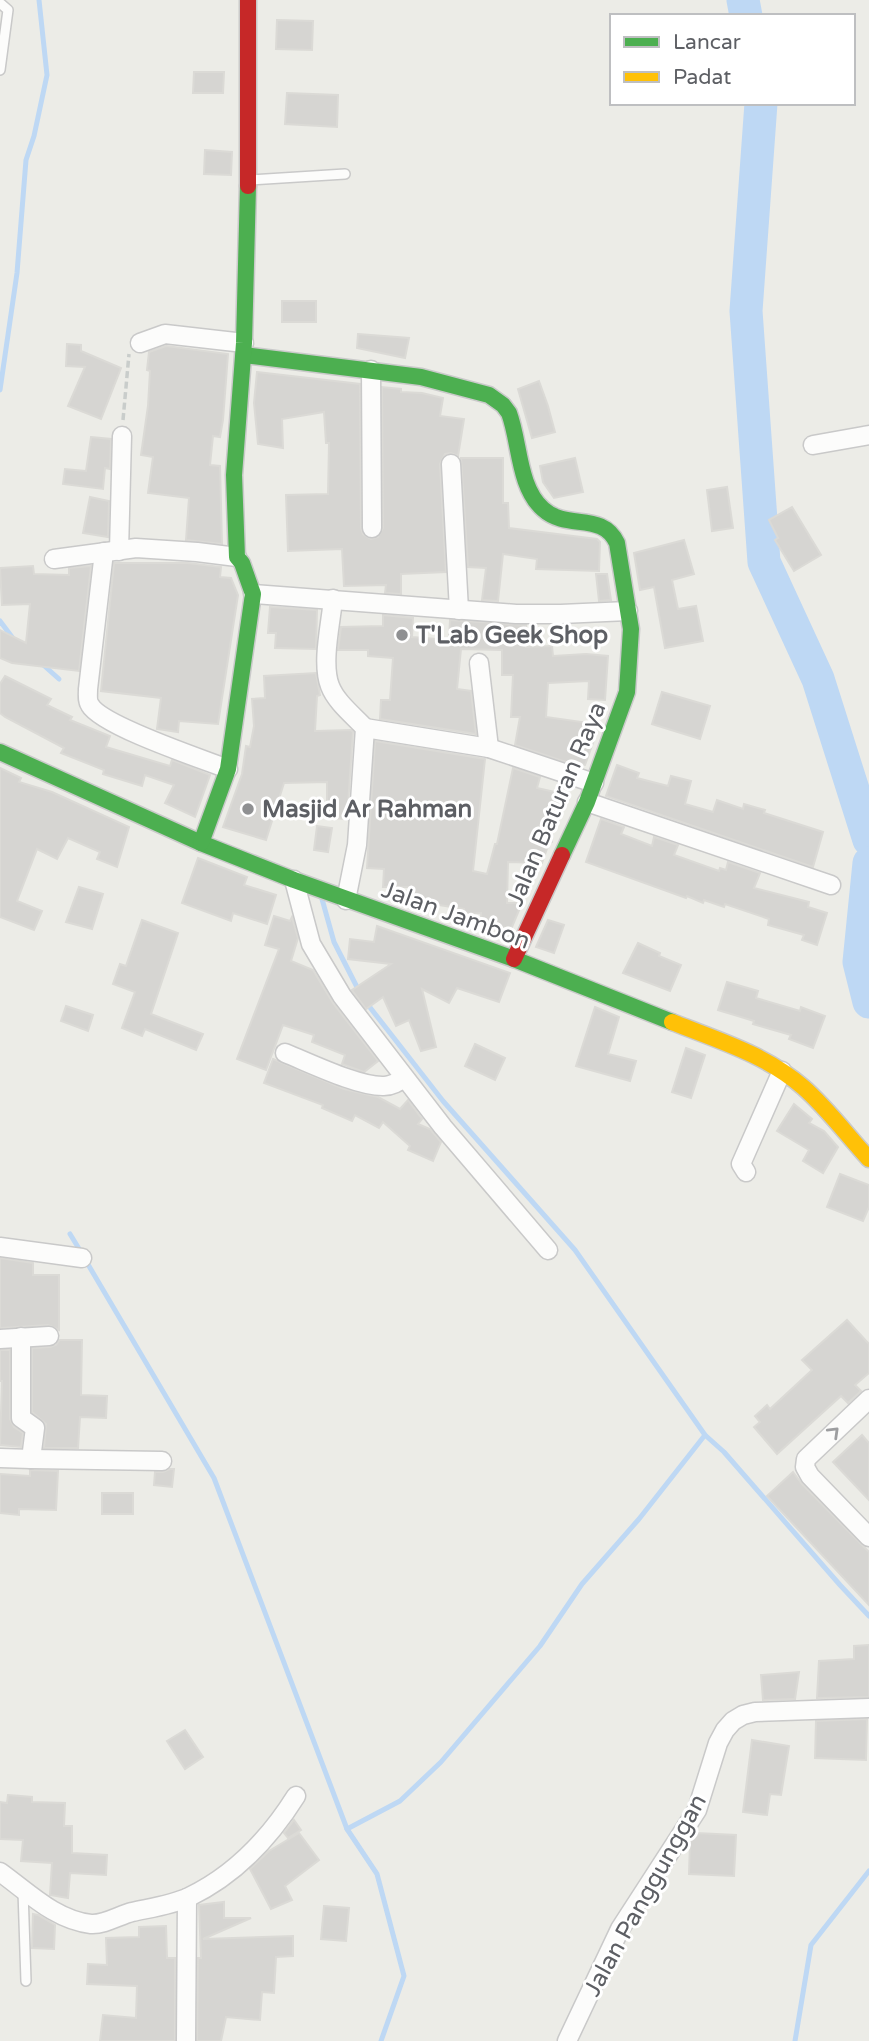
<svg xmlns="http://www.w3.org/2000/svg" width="869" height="2041" font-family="'Varela Round',sans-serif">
<rect width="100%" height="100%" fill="#ecece7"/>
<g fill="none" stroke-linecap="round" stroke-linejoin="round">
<!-- stream -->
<g stroke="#bed8f4" stroke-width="5">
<polyline points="0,390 17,273 26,160 34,136 47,75 39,0"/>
<polyline points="0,621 12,637"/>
<polyline points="40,662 59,679"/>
<polyline points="322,899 334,942 360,993"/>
<polyline points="365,1001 443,1101 575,1250 705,1435 724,1452 840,1585 869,1616"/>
<polyline points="70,1234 81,1252"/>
<polyline points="86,1261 214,1478 347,1829 400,1801 441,1762 540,1646 582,1584 639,1519 705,1435"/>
<polyline points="347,1829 377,1874 404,1976 381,2041"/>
<polyline points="795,2041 811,1945 869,1871"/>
</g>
<!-- river -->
<g stroke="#bed8f4" stroke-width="33">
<polyline points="743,0 746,16"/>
<polyline points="761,103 746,311 764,562 818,679 869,840"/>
<polyline points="869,863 859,962 869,1002"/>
</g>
</g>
<!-- building -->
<g fill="#d6d5d2" stroke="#dbdad6" stroke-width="2">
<polygon points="277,20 313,21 312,50 276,49"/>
<polygon points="194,72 224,72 223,93 193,93"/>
<polygon points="287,93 338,95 337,127 285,124"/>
<polygon points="205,150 232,152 231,175 204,174"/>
<rect x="282" y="301" width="34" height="21"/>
<polygon points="358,334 409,338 405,358 357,348"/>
<polygon points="67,344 81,345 81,351 121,368 101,419 68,406 85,367 66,366"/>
<polygon points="166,346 228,354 223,420 220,437 213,436 210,465 220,466 222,544 186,540 189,498 148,493 153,457 141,455 148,406 150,371 147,370 149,352"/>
<polygon points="257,372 360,384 361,528 363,534 371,539 378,537 383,528 382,387 401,389 401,392 422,393 443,398 440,416 464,419 458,456 451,453 445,454 440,464 446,572 401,574 401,594 385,593 386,585 344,586 342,549 288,551 286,495 328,494 329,443 326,443 324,412 282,419 283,448 258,444 254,403"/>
<polygon points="539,381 548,406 555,432 532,438 518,389"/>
<polygon points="91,437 111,439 110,469 105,468 103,489 63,484 65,469 86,471"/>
<polygon points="461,458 503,458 503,503 508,503 509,528 597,539 600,542 599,571 536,569 537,559 503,554 498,601 482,600 486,568 468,567"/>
<polygon points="575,458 583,492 554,498 543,482 540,466"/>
<polygon points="727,487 733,528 712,531 707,490"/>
<polygon points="90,497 109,501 108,537 83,533"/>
<polygon points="792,507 821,555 794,571 775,540 778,538 769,520"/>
<polygon points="684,540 694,574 672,580 678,609 696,606 703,641 665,648 654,587 640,590 634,553"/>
<polygon points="114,563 188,563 221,567 220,577 231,578 238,595 218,724 179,721 178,732 157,729 161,698 101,691"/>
<polygon points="33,566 34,574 69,575 69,568 91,566 79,671 12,663 0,658 0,630 26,643 30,604 2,605 0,568"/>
<polygon points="596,574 607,574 611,600 599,601"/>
<polygon points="270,607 317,610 316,649 275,648 276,633 268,633"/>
<polygon points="383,615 413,618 412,637 449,640 450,620 526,625 526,647 552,646 553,656 586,654 608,656 605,700 588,699 589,681 548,683 546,717 596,724 594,740 585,765 566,762 515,745 520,717 511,717 513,675 502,675 502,650 461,649 457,689 471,691 476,734 380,719 381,700 390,700 393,658 368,656 368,650 338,650 341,627 383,626"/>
<polygon points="316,673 320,695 317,696 315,731 351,730 353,732 347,819 327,818 327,782 284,783 266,840 223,827 242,774 246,746 250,747 254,726 252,699 265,698 264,676"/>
<polygon points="5,676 51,699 47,705 72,717 70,720 110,736 106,747 170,766 172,760 210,775 195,817 165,803 174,785 145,775 142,786 103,774 104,770 61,753 64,748 5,717 0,713 0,684"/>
<polygon points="662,692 710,706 700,739 652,724"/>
<polygon points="375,741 485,759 473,871 487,874 495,844 497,844 513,768 540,777 537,788 564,794 558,821 553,820 552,842 549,843 542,863 508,862 507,903 522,903 512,927 482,929 481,913 465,914 464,909 407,900 409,887 383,887 384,869 367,868"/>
<polygon points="617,765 639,773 637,778 668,786 671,776 691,781 685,804 713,812 717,800 743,809 744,804 765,810 764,813 823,832 813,867 606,796"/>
<polygon points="0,768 21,778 19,782 52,792 129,827 117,867 97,859 100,852 68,838 57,859 37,849 17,901 42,911 34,930 0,917"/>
<polygon points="601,819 624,827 621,834 652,846 654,837 678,845 674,855 719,871 720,868 726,870 728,862 760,873 754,888 809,902 808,907 827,913 817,945 802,940 804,935 768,925 769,919 725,904 724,907 704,900 703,903 687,896 686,898 586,862"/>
<polygon points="317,826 332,828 328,852 314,850"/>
<polygon points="198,858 247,877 244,885 276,895 267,924 233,913 231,921 182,903"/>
<polygon points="79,887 103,894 92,929 66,922"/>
<polygon points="274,916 290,921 292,917 298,938 291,961 313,970 333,1003 378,1061 364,1072 342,1064 345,1055 312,1042 314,1035 283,1025 266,1070 237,1059 279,949 265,945"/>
<polygon points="142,920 178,933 151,1014 203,1034 196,1050 145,1029 142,1036 122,1028 135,992 113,984 120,964 126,966"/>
<polygon points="548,920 564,925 554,953 536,947"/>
<polygon points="377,926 510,973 499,1002 457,988 449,1003 422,989 436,1047 421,1051 409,1020 396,1026 383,997 366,1009 352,990 391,964 348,959 350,939 374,942"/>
<polygon points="638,943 660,953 659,956 681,965 670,991 623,973"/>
<polygon points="727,982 758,991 756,998 800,1011 801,1007 825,1016 813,1048 789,1039 791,1035 753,1024 754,1021 718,1010"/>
<polygon points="66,1006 93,1015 88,1031 61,1021"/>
<polygon points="595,1007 619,1017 608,1054 636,1061 630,1081 576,1066"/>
<polygon points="475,1044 505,1058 495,1080 465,1066"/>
<polygon points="686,1048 705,1055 691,1098 672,1092"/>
<polygon points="273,1059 344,1089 378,1097 400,1109 408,1100 422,1119 418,1124 430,1129 441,1142 433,1161 408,1150 410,1146 383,1122 379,1128 355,1115 352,1121 322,1108 323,1105 264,1083"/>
<polygon points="794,1104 812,1119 809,1123 824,1131 838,1147 823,1173 803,1161 809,1150 777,1131"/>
<polygon points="840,1174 869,1185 869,1207 863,1221 827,1207"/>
<polygon points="0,1258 33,1263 33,1275 59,1275 59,1330 48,1325 0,1328"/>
<polygon points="847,1320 869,1344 869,1373 855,1385 861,1391 848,1403 841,1396 777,1454 754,1427 760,1422 755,1416 767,1405 770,1409 812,1370 802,1360"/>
<polygon points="60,1340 82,1340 81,1395 107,1396 106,1418 80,1417 78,1448 44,1448 46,1424 32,1412 32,1348 50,1347 56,1345"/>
<polygon points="0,1350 10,1350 10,1419 14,1427 23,1433 21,1447 0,1445 2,1381 0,1381"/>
<polygon points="862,1435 869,1443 869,1500 833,1462"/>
<polygon points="170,1469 174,1469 172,1487 154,1485 155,1472 163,1472"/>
<polygon points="30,1470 58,1471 56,1510 19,1509 19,1515 0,1513 0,1474 30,1476"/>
<polygon points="793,1472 802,1484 869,1552 869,1605 767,1496"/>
<rect x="102" y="1493" width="31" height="21"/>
<polygon points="869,1645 869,1697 817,1698 819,1661 854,1659 854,1646"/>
<polygon points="799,1672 795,1699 763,1700 761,1675"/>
<polygon points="867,1719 866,1760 815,1758 816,1721"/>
<polygon points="185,1730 203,1757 185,1769 167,1741"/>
<polygon points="752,1740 789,1746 781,1795 770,1794 767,1815 743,1812"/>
<polygon points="8,1795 32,1797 32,1802 65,1803 64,1826 72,1826 72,1853 107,1855 106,1875 70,1873 68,1898 50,1895 52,1863 21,1861 23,1840 0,1839 0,1802 7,1803"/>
<polygon points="294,1820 301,1830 288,1838 284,1833"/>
<polygon points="299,1833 319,1860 285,1886 292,1900 271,1909 250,1869 269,1851"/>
<polygon points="696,1833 736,1835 734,1876 689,1874 690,1842"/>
<polygon points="224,1902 224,1918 251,1918 203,1939 293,1936 293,1956 276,1957 274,1993 262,1992 260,2020 226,2017 221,2041 197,2041 198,1958 201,1958 199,1905"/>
<polygon points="324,1906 349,1908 346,1941 321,1939"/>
<polygon points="33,1914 38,1915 55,1925 54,1949 32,1948"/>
<polygon points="166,1926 167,1958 175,1958 175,2041 100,2041 103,2015 136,2018 137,1986 87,1984 88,1964 107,1965 106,1938 139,1937 139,1927"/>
</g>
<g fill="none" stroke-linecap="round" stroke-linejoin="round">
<!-- lane casing -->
<g stroke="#c9c9c9" stroke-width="12">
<g id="lane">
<polyline points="0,3 8,10 0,70"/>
<polyline points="250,180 345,174"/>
<polyline points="23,1891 26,1981"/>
</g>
</g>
<!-- street casing -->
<g stroke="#c9c9c9" stroke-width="21">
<g id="street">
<polyline points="140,343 165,334 244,343"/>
<polyline points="371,370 372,528"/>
<polyline points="813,445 869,435"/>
<polyline points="451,464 459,610"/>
<polyline points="119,551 122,436"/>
<path d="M104 552 88 689C88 695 87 701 90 705 102 726 202 759 228 769"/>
<polyline points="54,559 136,548 197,552 237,557"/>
<polyline points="253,594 516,614 561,614 628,611"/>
<path d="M333 599C331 623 321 663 330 686 336 702 354 716 365 728L357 845 346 900"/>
<polyline points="479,663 489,748"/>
<polyline points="365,728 489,748 594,783"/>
<polyline points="587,802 831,885"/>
<polyline points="294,880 311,944 342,996 443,1127 548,1250"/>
<path d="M285 1053C310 1063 359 1087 384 1086 392 1086 398 1082 404 1078"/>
<polyline points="746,1172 741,1164 782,1071"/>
<polyline points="0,1247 82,1258"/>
<polyline points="0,1339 49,1336"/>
<polyline points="869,1399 806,1459 805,1467 810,1476 869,1537"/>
<polyline points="0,1458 31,1459 35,1428 21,1418 21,1337"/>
<polyline points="31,1459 162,1461"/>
<path d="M0 1872C28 1892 55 1920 91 1924 104 1925 120 1915 132 1912 150 1908 172 1905 189 1897 235 1875 269 1839 296 1796"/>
<polyline points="186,2041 187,1898"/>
<polyline points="567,2041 620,1929 697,1810 718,1743 725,1730 733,1721 743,1715 755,1712 869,1708"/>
</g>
</g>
<!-- fast casing -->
<g stroke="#cacaca" stroke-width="19">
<g id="fast">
<path d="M244 355 421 377 489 395 503 405 509 413C520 442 518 487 543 509 567 531 602 511 617 543L631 629 627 692 587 802 562 855"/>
<polyline points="0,752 201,843 294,880 514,959 672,1022"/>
<polyline points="201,843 228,769 253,594 242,563 237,557 234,475 244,343 248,186"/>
</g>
</g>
<!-- slow casing -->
<g stroke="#cacaca" stroke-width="19">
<path id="slow" d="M672 1022C717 1040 765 1054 803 1087 827 1108 847 1135 869 1159"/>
</g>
<!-- jam casing -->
<g stroke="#cacaca" stroke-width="19">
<g id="jam">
<polyline points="248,186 248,0"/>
<polyline points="514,959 562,855"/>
</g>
</g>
<!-- path -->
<polyline stroke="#c9cdcb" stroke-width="3.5" stroke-dasharray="7 3.5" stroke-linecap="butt" points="123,420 129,354"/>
<!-- lane -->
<use href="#lane" stroke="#fcfcfb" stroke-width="9"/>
<!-- street -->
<use href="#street" stroke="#fcfcfb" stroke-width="18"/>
<!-- fast -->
<use href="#fast" stroke="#4caf50" stroke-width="16"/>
<!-- slow -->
<use href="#slow" stroke="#ffc107" stroke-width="16"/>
<!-- jam -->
<use href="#jam" stroke="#c62828" stroke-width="16"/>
</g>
<!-- one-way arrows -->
<defs><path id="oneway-chevron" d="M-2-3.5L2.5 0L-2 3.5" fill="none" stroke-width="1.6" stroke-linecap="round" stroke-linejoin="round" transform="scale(1.75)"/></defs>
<use stroke="#9d9ea0" href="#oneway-chevron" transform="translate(834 1432) rotate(-44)"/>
<!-- markers -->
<g fill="#8f9092" stroke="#fff" stroke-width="2.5">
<circle cx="402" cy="635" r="7"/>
<circle cx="248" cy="809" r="7"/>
</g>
<g text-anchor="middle" stroke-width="6" stroke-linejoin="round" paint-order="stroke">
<!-- poi labels -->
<g font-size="24" font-weight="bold" fill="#5d5f64" stroke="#fff" text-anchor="start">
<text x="416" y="643">T'Lab Geek Shop</text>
<text x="262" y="817">Masjid Ar Rahman</text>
</g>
<!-- street labels -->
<g font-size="24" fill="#5d5f64" stroke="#fff">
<text transform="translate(556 804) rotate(-67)" y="8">Jalan Baturan Raya</text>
<text transform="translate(456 915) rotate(20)" y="8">Jalan Jambon</text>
<text transform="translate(645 1895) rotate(-61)" y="8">Jalan Panggunggan</text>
</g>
</g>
<!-- legend -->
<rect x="610" y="14" width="245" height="91" fill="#ffffff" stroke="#bebfc1" stroke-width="2"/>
<rect x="624" y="37" width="35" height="10" fill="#4caf50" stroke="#bebfc1" stroke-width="2"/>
<text x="673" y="49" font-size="21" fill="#5d5f64">Lancar</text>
<rect x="624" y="72" width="35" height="10" fill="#ffc107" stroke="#bebfc1" stroke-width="2"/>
<text x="673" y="84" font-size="21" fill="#5d5f64">Padat</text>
</svg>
